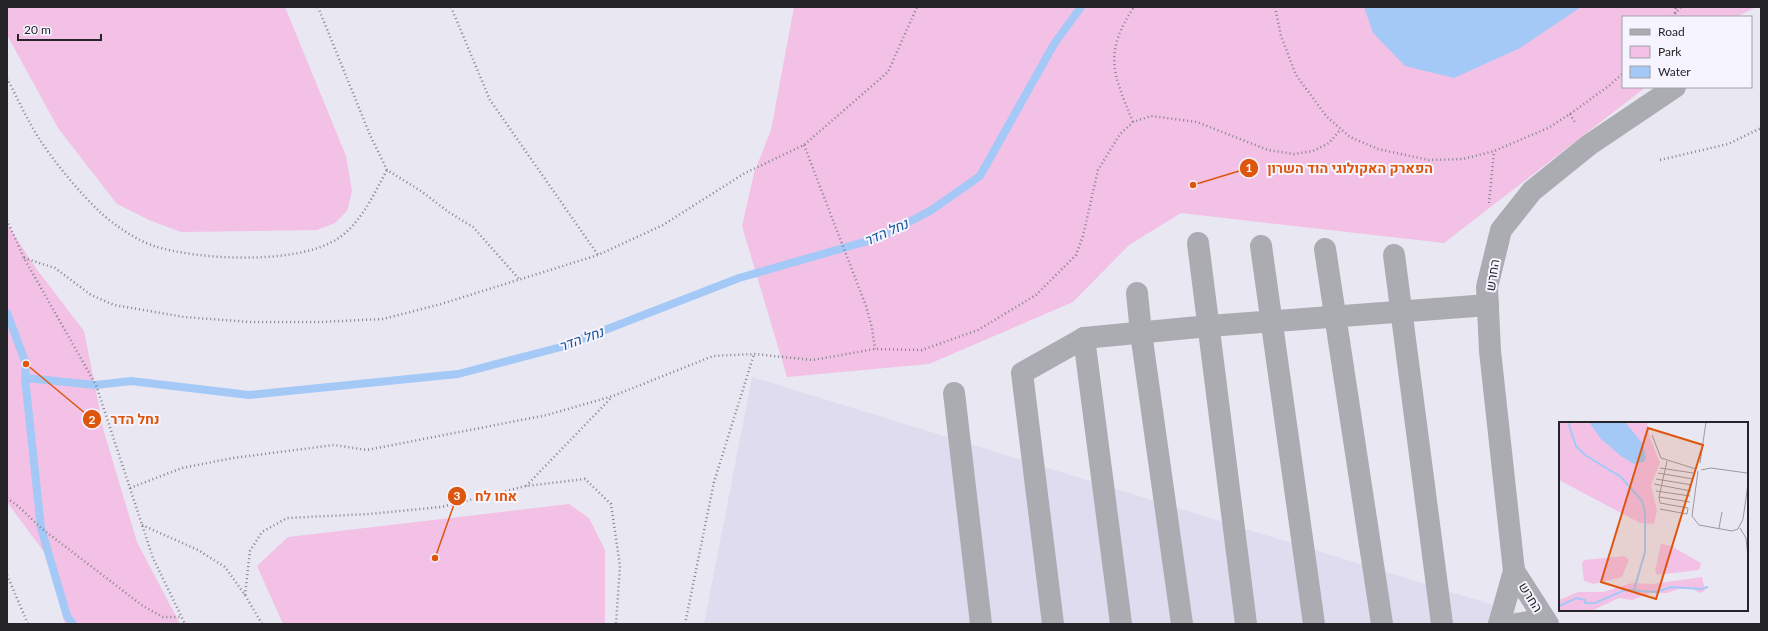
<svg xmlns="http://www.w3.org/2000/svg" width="1768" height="631" font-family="Lato,Heebo,sans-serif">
<rect width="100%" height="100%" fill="#e9e7f2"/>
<!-- built -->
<polygon fill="#e0dcef" points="752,377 1555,624 704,624"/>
<!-- green -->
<g fill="#f2c1e5">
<polygon points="7,7 285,7 346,156 352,191 347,211 335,223 317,230 181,232 149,220 117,204 58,128 7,35"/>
<polygon points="794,7 1756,7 1736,17 1623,17 1623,87 1646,87 1444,243 1181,213 1129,245 1073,302 929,364 787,377 742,226 754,173 771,130"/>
<polygon points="7,224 35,267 84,331 104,432 137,542 180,624 65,624 47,556 7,502"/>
<polygon points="569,504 589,518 605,550 605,624 283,624 257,566 288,537"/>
</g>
<!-- water -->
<polygon fill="#a4c9f7" points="1364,7 1581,7 1520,48 1454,78 1405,66 1373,33"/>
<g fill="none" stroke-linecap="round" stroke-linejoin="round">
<!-- stream -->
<g stroke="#a4c9f7" stroke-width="8">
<polyline points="7,313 26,364 25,378 41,528 67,616 73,624"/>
<polyline points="25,378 96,385 131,381 249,395 458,374 561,347 739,278 878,238 930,211 980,176 1054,44 1081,7"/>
</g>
<!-- path -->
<g stroke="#85838b" stroke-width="2.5" stroke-dasharray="1 3" stroke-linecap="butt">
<polyline points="318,7 370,135 387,170 421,191 450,213 473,227 520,280"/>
<polyline points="451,7 490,100 598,255"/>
<polyline points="1275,7 1281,36 1296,75 1327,117 1350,137 1378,149 1429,160 1463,159 1494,151 1548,128 1570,114 1610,85 1623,73"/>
<polyline points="1675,13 1676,7"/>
<polyline points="1672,17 1681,7"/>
<path d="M7 78C17 98 27 119 38 137 54 162 79 192 100 212 114 225 136 240 154 246 198 260 288 264 330 243 359 229 372 197 387 170"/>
<polyline points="1570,114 1576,124"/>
<path d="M1133 122C1113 73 1103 54 1134 7"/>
<polyline points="804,145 866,306 872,328 875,349"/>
<polyline points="1660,160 1728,144 1761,128"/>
<polyline points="1489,203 1494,151"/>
<polyline points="7,220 24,258 96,385 153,558 185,624"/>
<polyline points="24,258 55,268 91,295 114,305 184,317 250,322 321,322 383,319 441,304 598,255 663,225 745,173 804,145 888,72 917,7"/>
<polyline points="526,486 612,397"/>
<polyline points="130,488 182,468 233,458 334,445 367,450 547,415 613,396 713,356 754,354 813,360 875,349 922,350 978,330 1036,295 1076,255 1083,236 1098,170 1120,134 1133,122 1151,116 1197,122 1268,150 1294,154 1313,151 1329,143 1341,129"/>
<polyline points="7,498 18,506 41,528 143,606 163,617 180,617"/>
<polyline points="142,525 198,550 225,567 245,595 262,624"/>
<polyline points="7,575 28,624"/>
<polyline points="245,595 250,551 262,532 287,518 369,514 441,507 526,486 585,479 611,504 620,566 616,624"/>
<polyline points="685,624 714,482 754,354"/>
</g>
<!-- minor -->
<g stroke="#abacb1" stroke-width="22">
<polyline points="1198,243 1246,624"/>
<polyline points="1261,246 1314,624"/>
<polyline points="1325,249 1382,624"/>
<polyline points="1394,255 1442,624"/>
<polyline points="1137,293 1141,333 1182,624"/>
<polyline points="1084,338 1121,624"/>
<polyline points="954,393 981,624"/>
<polyline points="1514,571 1548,624"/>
<polyline points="1053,624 1022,373 1084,338 1209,326 1488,305"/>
<polyline points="1499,624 1514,571 1490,351 1487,287 1501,230 1532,191 1589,145 1675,87"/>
<polyline points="1517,624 1534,621 1545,624"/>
</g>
</g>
<g text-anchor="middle" stroke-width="4" stroke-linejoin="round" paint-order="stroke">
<!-- street labels -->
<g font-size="13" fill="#252428" stroke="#f6f4fe">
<text transform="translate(1492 275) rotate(-81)" y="5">החרש</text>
<text transform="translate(1531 597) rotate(58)" y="5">החרש</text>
</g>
<!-- water labels -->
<g font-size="14" font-style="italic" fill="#125294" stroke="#f6f4fe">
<text transform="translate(886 232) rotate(-24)" y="5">נחל הדר</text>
<text transform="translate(581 339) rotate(-20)" y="5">נחל הדר</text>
</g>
</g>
<!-- overview -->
<g transform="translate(1559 422)">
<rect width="189" height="189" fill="#e9e7f2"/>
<path d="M0 0H88L90 13 101 41 92 63 98 89 95 102 81 101 0 58ZM102 122 112 124 142 141 140 148 98 153 96 149ZM65 134 70 138 63 155 35 162 25 159 23 141 25 138ZM143 155 146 169 140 171 134 167H120L108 171H91L73 178 60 176 32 189H0V178L19 170H44L73 161 93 162Z" fill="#f2c1e5"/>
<path d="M30 0H66L84 22 87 36 85 40 75 42 62 34 42 17Z" fill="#a4c9f7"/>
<path fill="none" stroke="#a4c9f7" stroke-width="2" d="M9 0 17 24 26 33 62 55 83 79 86 90V130L75 168M0 184 18 176 26 178V181H36L66 168 97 170 113 165 142 167 149 165"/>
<path fill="none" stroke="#9b99a1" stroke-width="1" d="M93 13 102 36 137 47M141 41 147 0M101 46 134 51M142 48 152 46 188 51M139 49 133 94 140 103 173 109 179 107 184 97 189 62M99 51 134 57M97 57 133 63M95 62 132 69M97 69 131 74M100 75 131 80M101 87 128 92 129 86 101 81 100 75 108 39M160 106 163 90M181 106 187 116 189 135"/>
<path fill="#de560d" fill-opacity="0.15" stroke="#de560d" stroke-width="2" d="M89 6 144 23 97 177 42 160Z"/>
<rect width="189" height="189" fill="none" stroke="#252428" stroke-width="2"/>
</g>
<!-- callouts -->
<path fill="none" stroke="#de560d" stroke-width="1.5" d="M1193 185L1249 168M26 364L92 419M435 558L457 496"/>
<g fill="#de560d" stroke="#f6f4fe" stroke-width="1.5">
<circle cx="1193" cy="185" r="4"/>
<circle cx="26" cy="364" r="4"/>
<circle cx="435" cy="558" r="4"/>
<circle cx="1249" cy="168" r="10"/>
<circle cx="92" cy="419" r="10"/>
<circle cx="457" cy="496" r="10"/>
</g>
<g font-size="12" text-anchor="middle" font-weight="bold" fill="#fff">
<text x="1249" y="172">1</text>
<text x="92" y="424">2</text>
<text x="457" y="500">3</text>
</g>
<g font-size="14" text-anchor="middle" font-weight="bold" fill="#de560d" stroke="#f6f4fe" stroke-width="4" stroke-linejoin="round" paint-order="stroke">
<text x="1350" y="173">הפארק האקולוגי הוד השרון</text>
<text x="135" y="424">נחל הדר</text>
<text x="496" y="501">אחו לח</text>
</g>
<!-- border -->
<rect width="1768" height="631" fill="none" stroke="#252428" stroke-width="16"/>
<!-- legend -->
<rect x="1622" y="16" width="130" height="72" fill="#f6f4fe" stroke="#a2a1a8"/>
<rect x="1630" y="29" width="20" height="6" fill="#abacb1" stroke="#a2a1a8"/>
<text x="1658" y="36" font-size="12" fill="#252428">Road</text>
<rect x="1630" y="46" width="20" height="12" fill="#f2c1e5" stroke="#a2a1a8"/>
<text x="1658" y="56" font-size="12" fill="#252428">Park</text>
<rect x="1630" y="66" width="20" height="12" fill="#a4c9f7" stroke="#a2a1a8"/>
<text x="1658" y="76" font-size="12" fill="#252428">Water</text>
<!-- scale -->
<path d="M18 34v6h83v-6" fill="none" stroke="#252428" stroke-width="2"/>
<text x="24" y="34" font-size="12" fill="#252428" stroke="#f6f4fe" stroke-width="3" paint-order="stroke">20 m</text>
</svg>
